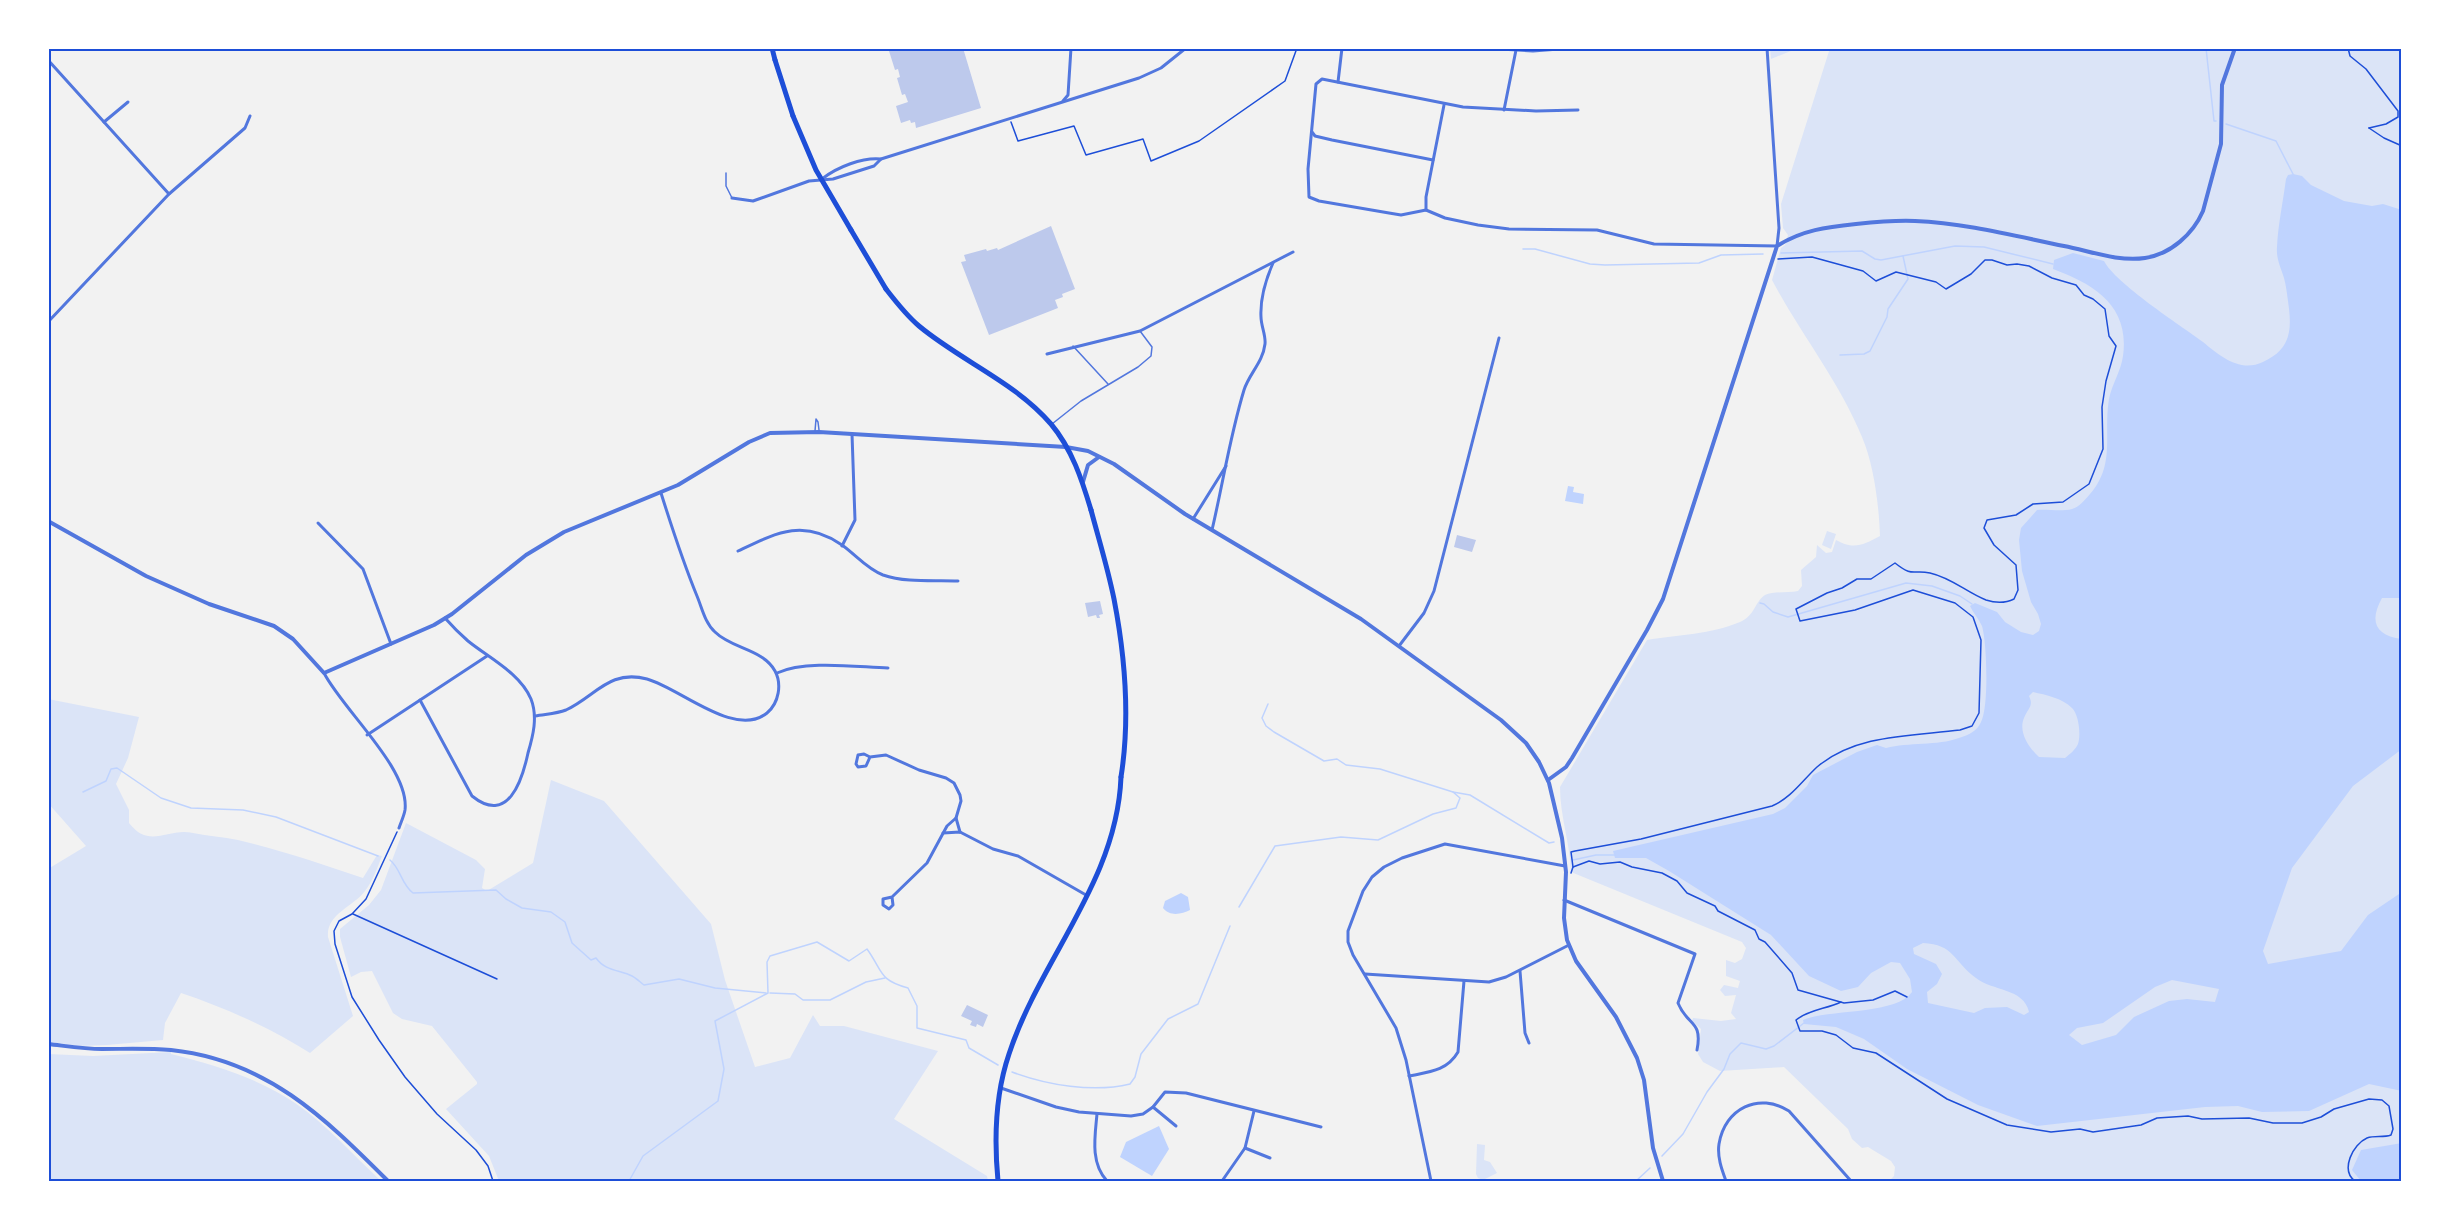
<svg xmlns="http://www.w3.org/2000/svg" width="2450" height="1229" font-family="Lora,serif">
<rect width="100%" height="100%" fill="#f2f2f2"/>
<!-- green -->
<g fill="#dbe4f7">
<polygon points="1770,48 1798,48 1771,59"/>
<path d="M1830 48H2402V1181H1889L1894 1176 1895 1167 1891 1161 1868 1147 1862 1148 1852 1139 1848 1129 1784 1067 1720 1071 1703 1062 1698 1054 1701 1029 1692 1021 1693 1018 1721 1021 1736 1019 1731 1013 1736 995 1725 996 1720 990 1724 985 1738 988 1740 981 1726 976V960L1735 963 1742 959 1746 948 1742 942 1571 872C1570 843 1560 816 1560 787L1647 640C1677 635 1712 634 1740 622 1755 616 1755 601 1765 595 1774 591 1788 593 1798 591L1802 586 1801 570 1816 557 1817 545 1826 553 1832 552 1836 540C1854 550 1863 545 1880 536 1879 506 1874 465 1862 437 1839 381 1800 333 1772 280L1781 248 1785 245 1788 235 1783 228 1781 204Z"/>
<polygon points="1827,531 1836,534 1831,549 1822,545"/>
<path d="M48 699 139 717 128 758 116 784 129 810V823C150 850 168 827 193 833 208 836 223 837 238 840 281 850 322 864 363 878L377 855 382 856C377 868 373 881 365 891 353 907 326 914 328 937L353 1016 310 1053C270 1028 226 1008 181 993L165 1023 163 1040 107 1045 77 1046 48 1043V869L86 846 48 803Z"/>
<polygon points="551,780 604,801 711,924 725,980 755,1067 790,1058 813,1015 820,1026 844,1026 938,1051 894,1119 987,1176 988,1181 499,1181 489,1156 446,1109 477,1084 477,1082 432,1026 402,1019 393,1013 372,971 361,972 351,977 340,937 340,929 369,905 381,890 406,823 476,860 485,869 482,888 487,891 533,863"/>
<path d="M171 1052V1054C215 1065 258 1078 295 1103 327 1125 353 1155 381 1181H48V1054L93 1056Z"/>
<polygon points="1477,1144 1485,1145 1484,1160 1490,1162 1497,1173 1483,1180 1478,1178 1476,1174"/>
</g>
<!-- water -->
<g fill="#bfd3fe" fill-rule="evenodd">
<path d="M2293 174 2302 176 2311 185 2344 201 2372 206 2383 204 2402 210V598H2382C2369 621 2375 636 2402 639V749L2353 786 2292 868 2263 951 2268 964 2341 951 2368 915 2402 892V1091L2369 1084 2309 1111 2262 1112 2238 1106 2205 1107 2037 1126 1978 1105 1907 1069 1864 1039 1836 1027 1804 1024 1803 1020C1829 1009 1896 1015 1912 992L1910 979 1900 963 1891 962 1871 973 1858 987 1841 991 1809 976 1771 935 1669 871 1646 858H1615L1613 851 1773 814 1785 808 1807 786 1813 775 1857 752 1877 745 1886 748C1909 742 1937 746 1959 738 1969 735 1977 731 1981 722 1989 707 1987 643 1982 626 1979 619 1973 613 1970 606L1975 603 1997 612 2005 622 2021 632 2033 635 2039 631 2041 624 2038 614 2031 602 2022 571 2019 540 2021 528 2037 510C2048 509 2061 512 2072 509 2079 507 2085 500 2090 494 2116 464 2103 434 2109 399 2112 384 2121 371 2123 356 2130 306 2094 284 2053 269L2054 260 2073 253 2104 261C2115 283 2180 325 2203 342 2220 356 2240 373 2263 362 2292 349 2292 328 2288 301 2287 294 2286 285 2284 278 2281 268 2276 259 2277 247 2278 225 2283 202 2286 179L2288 175ZM2033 692C2046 695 2062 698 2072 708 2079 715 2081 735 2078 744 2076 749 2070 754 2065 758L2039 757C2029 748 2018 732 2024 718 2028 708 2034 706 2029 696ZM1923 943C1954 944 1954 962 1976 978 1992 991 2024 988 2029 1012L2024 1015 2007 1007 1985 1008 1974 1013 1928 1003 1927 992 1937 984 1942 974 1936 964 1914 954 1913 948ZM2172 980 2219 989 2215 1002 2187 999 2169 1001 2134 1017 2116 1035 2082 1045 2069 1035 2077 1028 2103 1023 2155 987Z"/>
<polygon points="1568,486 1574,487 1573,492 1584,494 1583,504 1565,501"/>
<path d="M1181 893 1188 897 1190 910C1182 914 1170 917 1163 908L1165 901Z"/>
<polygon points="1159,1126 1169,1149 1152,1176 1120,1157 1126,1142"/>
<polygon points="2402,1143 2402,1181 2361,1181 2352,1170 2361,1150"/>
</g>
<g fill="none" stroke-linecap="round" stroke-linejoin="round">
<!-- stream -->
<g stroke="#bfd3fe" stroke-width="1.5">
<polyline points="2206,48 2214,121 2216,121"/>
<polyline points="2226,124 2276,141 2293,174"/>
<polyline points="1523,249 1535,249 1590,264 1605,265 1699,263 1721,255 1763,254"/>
<polyline points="1781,253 1862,251 1875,259 1881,260 1955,246 1984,247 2053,264"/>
<polyline points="1840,355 1864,354 1870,351 1887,317 1888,309 1908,279 1903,256"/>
<polyline points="1760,603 1764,604 1773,612 1788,617 1906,583 1932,586 1960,596 1972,604"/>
<polyline points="1268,704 1262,718 1266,726 1274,732 1324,761 1337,759 1346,765 1380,769 1453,792"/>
<polyline points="83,792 106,781 111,769 117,768 161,798 191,808 243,810 276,817 378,856"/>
<path d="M390 860C401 869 401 884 413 893L496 890 506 899 522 908 551 912 565 922 572 943 591 960 596 958C605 971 620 970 632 976 636 978 640 982 644 985L679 979 715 988 766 993"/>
<polyline points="1573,860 1596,855 1615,855"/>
<polyline points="1239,907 1275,846 1341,837 1378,840 1433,814 1456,808 1460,798 1453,792 1470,795 1549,843 1554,842"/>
<polyline points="770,993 795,994 803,1000 830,1000 866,982 885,978"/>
<path d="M1012 1072C1047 1085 1093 1093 1130 1084L1135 1077 1141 1054 1168 1019 1198 1004 1230 926"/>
<polyline points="1662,1156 1683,1134 1707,1092 1724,1069 1730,1054 1741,1043 1766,1049 1774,1046 1804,1023"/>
<path d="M629 1181 643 1156 718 1101 724 1069 715 1021 768 993 767 962 770 956 817 942 849 961 867 949C883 971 878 980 908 988L917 1006V1028L966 1040 969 1048 998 1065"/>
<polyline points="1636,1181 1650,1168"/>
</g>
</g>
<!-- building -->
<g fill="#bdc9ec">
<polygon points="892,48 963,48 981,108 916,128 915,122 911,123 910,120 901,123 896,106 908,102 905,94 902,95 897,78 900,77 898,69 895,70 889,51"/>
<polygon points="1051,226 1075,289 1062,294 1063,297 1055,300 1058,308 989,335 961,262 966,261 964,255 986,249 987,251 997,248 998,250"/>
<polygon points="1457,535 1476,540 1472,552 1454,547"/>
<polygon points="1100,601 1103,614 1099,615 1100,618 1097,618 1096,615 1088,617 1085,603"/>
<polygon points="967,1005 988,1015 983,1027 977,1024 976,1027 970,1025 972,1021 961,1016"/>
</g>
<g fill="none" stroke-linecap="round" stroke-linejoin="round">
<!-- path -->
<g stroke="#1d4ed8" stroke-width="1.5">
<polyline points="2348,48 2350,56 2366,69 2398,111 2398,117 2386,124 2369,128"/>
<polyline points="1011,122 1018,141 1074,126 1086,155 1143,139 1151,161 1199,141 1285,81 1297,48"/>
<polyline points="2369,128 2384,138 2402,146"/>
<polyline points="397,832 366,899 352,914 339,921 334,931 335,944 352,997 379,1040 405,1077 437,1114 476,1150 488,1166 493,1181"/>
<path d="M1573 867 1571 852 1575 851 1641 839 1772 806C1791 798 1802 781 1817 767 1856 734 1912 736 1960 730L1972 726 1979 713 1981 640 1973 617 1955 603 1913 590 1855 610 1800 621 1796 609 1827 593 1842 588 1857 579H1871L1895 563C1914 578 1912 569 1930 573 1952 578 1966 592 1986 600 1995 603 2006 603 2014 599L2018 590 2016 565 1994 545 1984 528 1987 520 2016 515 2033 504 2063 502 2089 484 2103 449 2102 407 2106 381 2116 346 2109 336 2105 309 2093 299 2084 295 2076 285 2052 278 2029 266 2017 264 2007 265 1992 260H1985L1971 274 1946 289 1936 282 1896 272 1876 281 1863 271 1812 257 1778 259"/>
<polyline points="1571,873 1573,867 1589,861 1600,864 1620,862 1632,867 1662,873 1677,881 1687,893 1715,906 1718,911 1755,930 1759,939 1765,942 1792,973 1798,990 1844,1003 1873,1000 1895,991 1907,997"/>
<polyline points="353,914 497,979"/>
<path d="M1841 1002C1826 1009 1808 1010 1796 1020L1800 1031H1822L1836 1035 1853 1048 1876 1053 1947 1099 2007 1125 2051 1132 2080 1129 2093 1132 2141 1125 2157 1118 2188 1116 2202 1119 2249 1118 2273 1123H2302L2321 1117 2334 1109 2369 1099 2382 1100 2389 1106 2393 1129 2391 1135C2383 1138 2375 1135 2367 1138 2353 1144 2340 1170 2355 1181"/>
</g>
<!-- service -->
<g stroke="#5277de" stroke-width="1.5">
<polyline points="726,173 726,186 732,198"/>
<polyline points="1073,346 1108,384"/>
<polyline points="1052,424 1081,401 1138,367 1151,356 1152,347 1140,331"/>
<polyline points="815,431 816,419 818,422 819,430"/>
</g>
<!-- minor -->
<g stroke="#5277de" stroke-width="3">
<polyline points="1483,48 1533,51 1572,48"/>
<polyline points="48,60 169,194"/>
<polyline points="1338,82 1342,48"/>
<polyline points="1063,101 1068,95 1071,48"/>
<polyline points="1504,110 1516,50"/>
<polyline points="1578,110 1536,111 1463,107 1322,79 1316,84 1308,169 1309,197 1319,201 1389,213 1401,215 1426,210 1445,218 1478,225 1509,229 1597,230 1654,244 1777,246 1779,228 1767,48"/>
<polyline points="104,122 128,102"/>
<polyline points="1312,132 1315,136 1332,140 1433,160"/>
<path d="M822 179C837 167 863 157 881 159L1139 78 1161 68 1186 48"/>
<polyline points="732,198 753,201 809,181 833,179 874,166 881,159"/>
<polyline points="1426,210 1426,197 1444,105"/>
<polyline points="48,322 169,194 245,128 250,116"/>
<polyline points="1047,354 1140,331 1293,252"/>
<polyline points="1193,519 1226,466"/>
<polyline points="318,523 363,569 391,644"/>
<path d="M1212 530C1223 483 1230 436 1244 390 1249 374 1263 362 1265 344 1266 335 1261 326 1261 317 1260 299 1266 279 1273 263"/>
<polyline points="842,546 855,520 852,434"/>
<path d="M738 551C776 533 803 518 842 545 856 555 867 569 883 575 906 583 934 580 958 581"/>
<polyline points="1399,646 1424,613 1434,591 1499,338"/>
<path d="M324 673C343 710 410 769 405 810 404 816 401 822 399 828"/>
<path d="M777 673C806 660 856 667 888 668"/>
<path d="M420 700 472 796C508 825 522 781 528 753 533 736 538 717 531 699 520 673 489 658 468 641 460 634 452 626 445 618"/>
<path d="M535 716C545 714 556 714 566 710 596 696 609 669 647 679 680 688 735 739 767 713 779 703 782 684 775 671 763 649 732 649 715 632 705 623 702 608 697 596 683 562 672 528 661 493"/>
<polyline points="367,735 487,656"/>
<polyline points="870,757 866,766 858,767 856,764 858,755 864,754 870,757 886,755 919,770 946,778 954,783 960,795 961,801 956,818 947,826 927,863 892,897 883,899 883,905 889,909 893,905 892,897"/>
<polyline points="956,818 960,832"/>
<polyline points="943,833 960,832 993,849 1018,856 1086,895"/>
<path d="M1564 900 1695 954 1678 1003C1687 1026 1703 1020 1697 1050"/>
<polyline points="1520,971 1525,1033 1529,1043"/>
<polyline points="1365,974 1489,982 1506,977 1569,945"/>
<path d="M1409 1076C1429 1072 1447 1071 1458 1052L1464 981"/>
<polyline points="1001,1088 1056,1107 1079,1112 1131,1116 1143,1114 1153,1107 1165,1092 1186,1093 1321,1127"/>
<polyline points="1153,1107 1176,1126"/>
<path d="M1097 1114C1095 1136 1090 1163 1107 1181"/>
<polyline points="1245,1148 1270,1158"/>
<polyline points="1222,1181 1245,1148 1254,1111"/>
<polyline points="1431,1181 1406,1060 1396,1028 1353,955 1348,942 1348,931 1363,891 1372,877 1384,867 1402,858 1445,844 1565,866"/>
<path d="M1726 1181C1722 1170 1717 1157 1719 1144 1725 1108 1759 1092 1789 1111L1851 1181"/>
</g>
<!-- tertiary -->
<g stroke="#5277de" stroke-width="4">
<polyline points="1083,482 1088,465 1099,457"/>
<polyline points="48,521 146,576 209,604 274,626 293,639 324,673 434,625 452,614 526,555 564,532 678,485 749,442 770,433 819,432 1066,447 1088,451 1114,464 1185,514 1361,619 1501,720 1526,743 1539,762 1549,783 1562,838 1566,872 1564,918 1567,940 1576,961 1616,1017 1637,1058 1644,1080 1653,1148 1663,1181"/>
<path d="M1548 780 1566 767 1572 758 1647 630 1663 599 1777 246C1802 230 1827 227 1856 224 1875 222 1895 220 1915 221 1965 223 2015 236 2064 246 2090 251 2118 262 2145 258 2171 254 2193 234 2203 211L2221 144 2222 85 2235 48"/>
<path d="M48 1044C66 1046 84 1049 102 1049 125 1049 148 1048 171 1050 266 1060 324 1117 388 1181"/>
</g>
<!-- primary -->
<g stroke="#1d4ed8" stroke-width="5">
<polyline points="772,48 775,60"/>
<polyline points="793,116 816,170 851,230"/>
<path d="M886 289C896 302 906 315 919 326 961 361 1015 382 1051 424 1072 449 1082 480 1091 510"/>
<path d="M998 1181C994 1139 995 1095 1009 1054 1040 959 1117 882 1121 777"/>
</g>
<!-- trunk -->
<g stroke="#1d4ed8" stroke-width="5">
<polyline points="775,60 793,116"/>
<polyline points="851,230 886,289"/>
<path d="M1091 510C1099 540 1108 569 1114 599 1125 656 1130 720 1121 777"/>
</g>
</g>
<!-- border -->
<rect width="2450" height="1229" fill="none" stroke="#ffffff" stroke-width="99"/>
<rect x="50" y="50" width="2350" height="1130" fill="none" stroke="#1d4ed8" stroke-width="2"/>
</svg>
